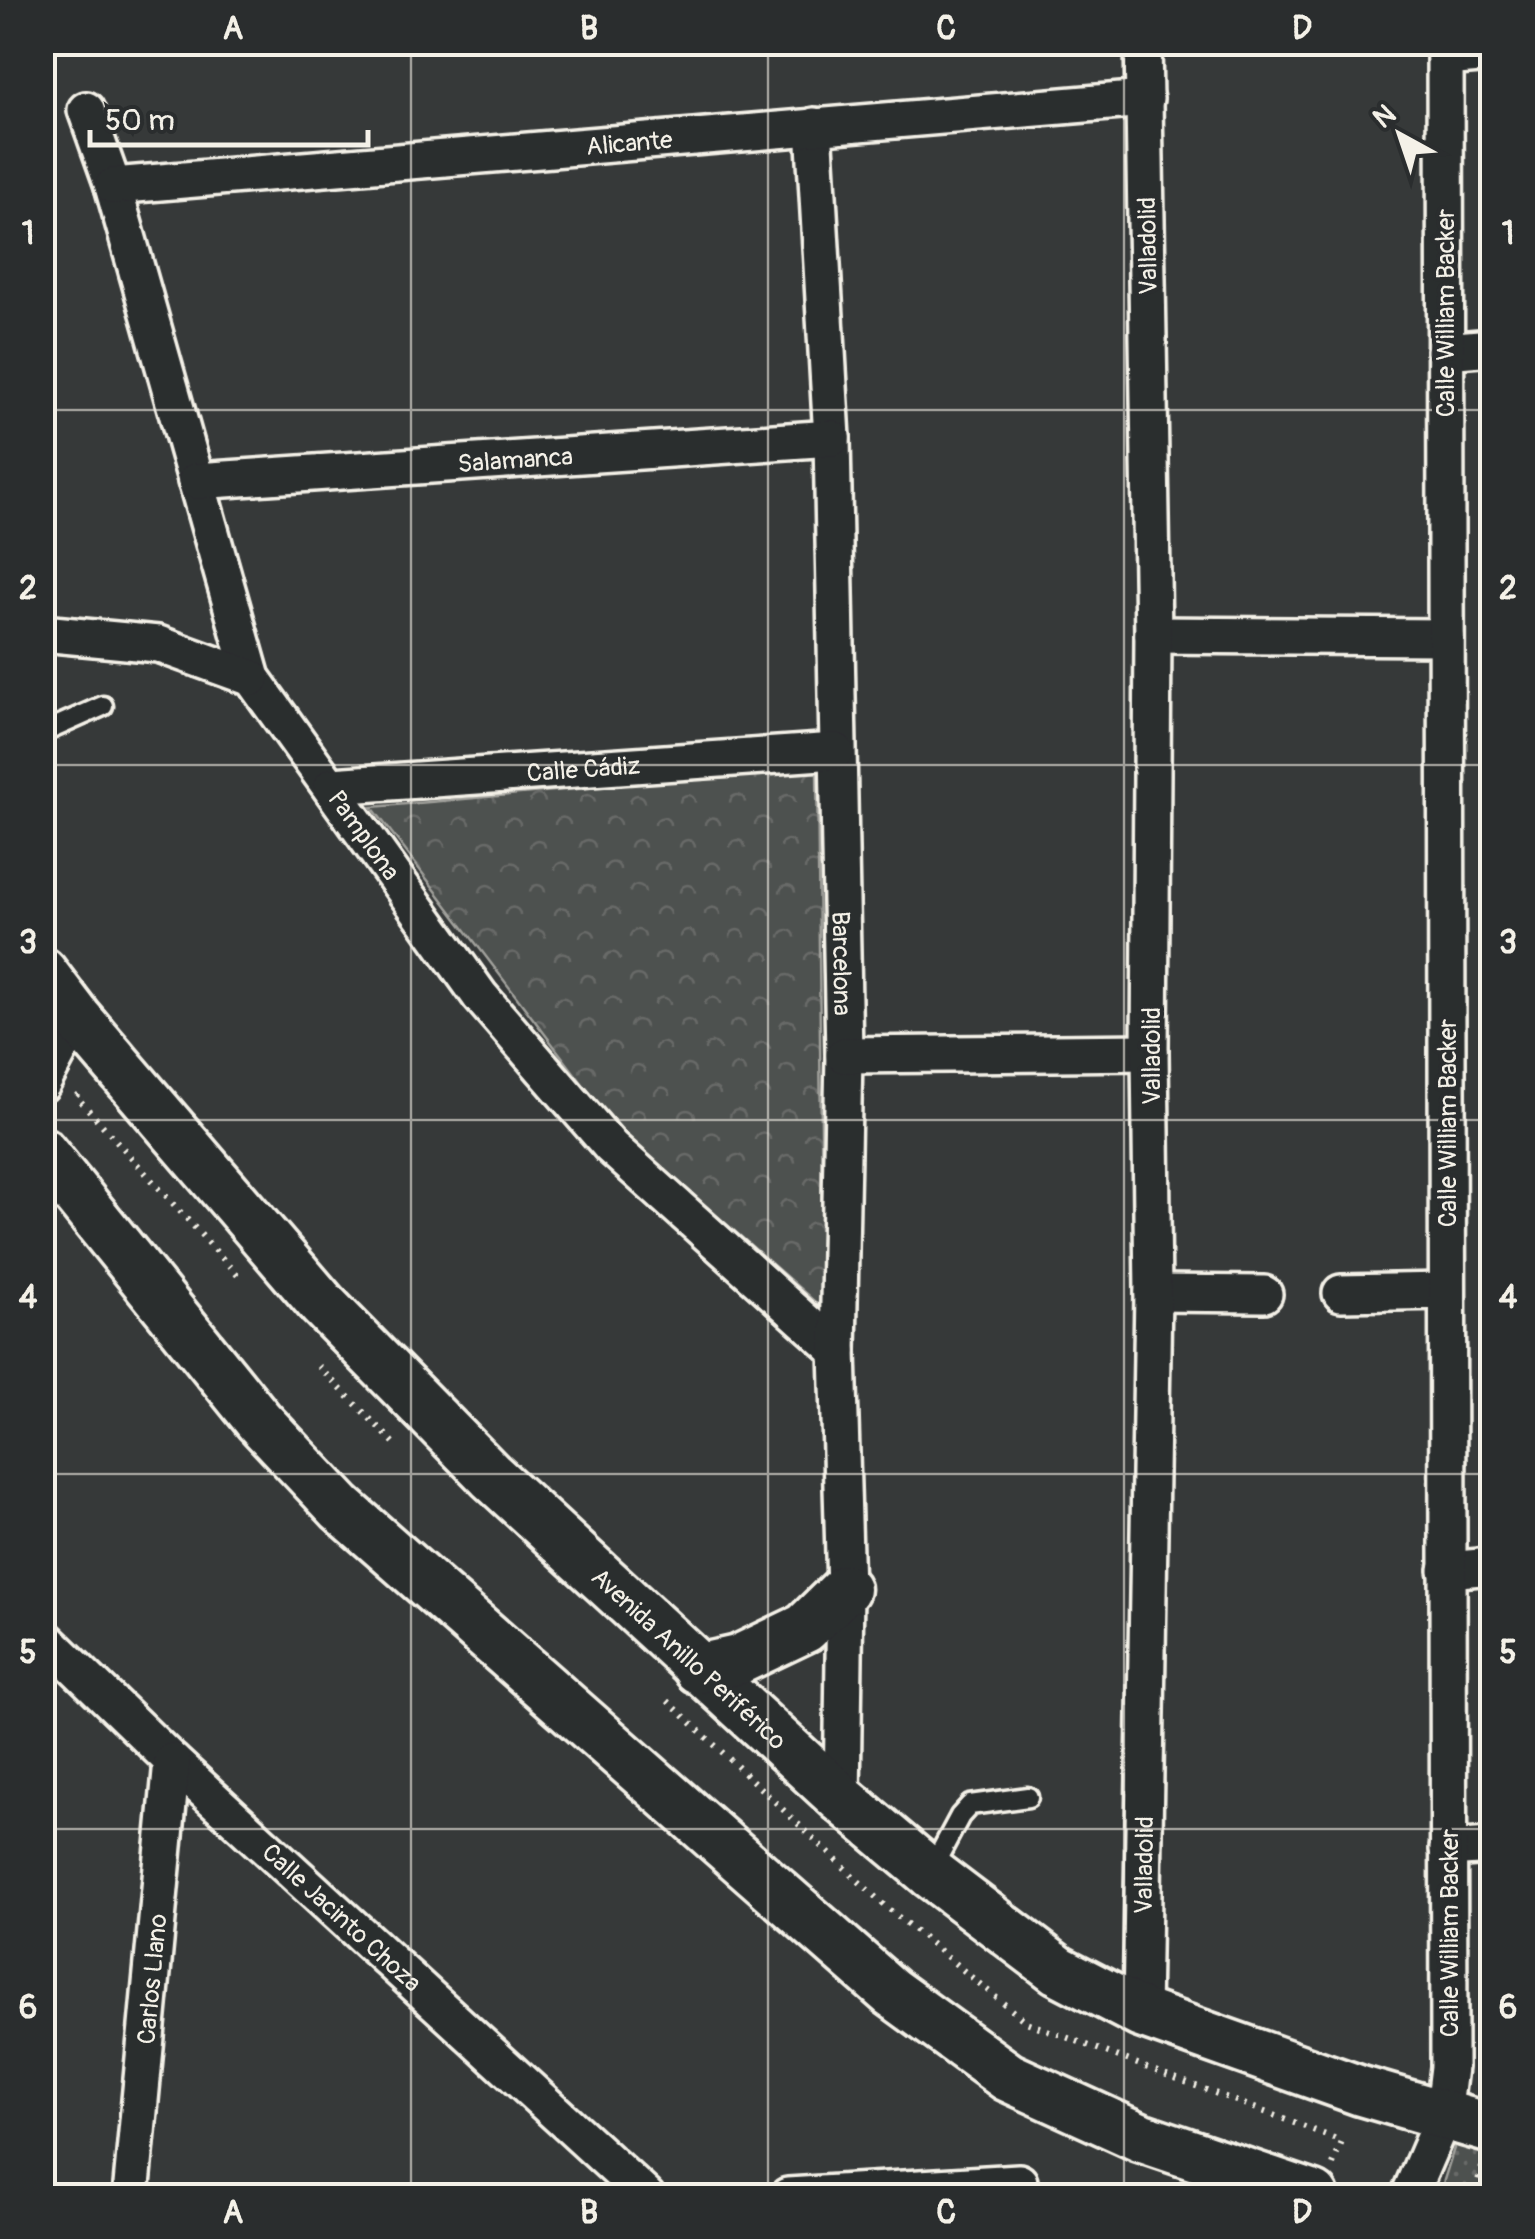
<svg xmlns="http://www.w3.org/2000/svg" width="1535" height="2239" font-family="Pangolin,sans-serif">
<defs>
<pattern id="grass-dots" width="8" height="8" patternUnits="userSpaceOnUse" patternTransform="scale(2.5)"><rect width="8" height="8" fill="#4e514f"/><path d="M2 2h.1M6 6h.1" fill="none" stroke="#686a68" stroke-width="1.8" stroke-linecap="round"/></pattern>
<pattern id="forest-crowns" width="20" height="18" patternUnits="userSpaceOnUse" patternTransform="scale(2.5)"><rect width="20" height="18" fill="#4e514f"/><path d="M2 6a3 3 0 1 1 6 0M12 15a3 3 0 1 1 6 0" fill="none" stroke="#686a68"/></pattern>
</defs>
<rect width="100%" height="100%" fill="#363939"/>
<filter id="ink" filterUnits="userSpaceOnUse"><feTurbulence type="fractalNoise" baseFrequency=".01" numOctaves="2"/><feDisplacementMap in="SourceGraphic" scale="20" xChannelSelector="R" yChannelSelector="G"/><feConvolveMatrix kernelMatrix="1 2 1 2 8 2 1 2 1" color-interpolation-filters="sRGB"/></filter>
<g filter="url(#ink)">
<!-- grass -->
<polygon fill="url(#grass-dots)" stroke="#a1a19c" stroke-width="2.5" points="1455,2145 1492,2155 1492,2196 1439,2196"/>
<!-- forest -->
<polygon fill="url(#forest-crowns)" stroke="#a1a19c" stroke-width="2.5" points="817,768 823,1309 614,1125 372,807"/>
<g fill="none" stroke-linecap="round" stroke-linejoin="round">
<!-- lane casing -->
<g stroke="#f4f1e8" stroke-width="25">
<g id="lane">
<polyline points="42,733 103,706"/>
<polyline points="930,1872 960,1816 970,1805 1028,1797"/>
</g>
</g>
<!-- street casing -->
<g stroke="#f4f1e8" stroke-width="42">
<g id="street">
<polyline points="1445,58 1492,54"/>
<path id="s1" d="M86 110 113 186 252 678 480 996 611 1147 838 1351"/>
<path id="s2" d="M814 126 832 438 844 1055 838 1351 845 1589 842 1799"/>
<path id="s3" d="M113 186 1145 99"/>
<polyline points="1445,351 1492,347"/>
<path id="s4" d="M196 481 832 438"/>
<polyline points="42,633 158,644 252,678"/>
<polyline points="1153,635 1446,637"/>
<path id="s5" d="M332 786 836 751"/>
<polyline points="844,1055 1150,1052"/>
<polyline points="42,1084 77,1018"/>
<polyline points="1153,1293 1264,1294"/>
<polyline points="1341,1293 1447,1291"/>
<polyline points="1447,1570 1492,1566"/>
<path id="s6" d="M42 1635 172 1761 646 2196"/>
<polyline points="1448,1849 1492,1846"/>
<path id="s7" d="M1141 2013 1153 1293 1150 1052 1153 635 1143 42"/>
<path id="s8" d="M131 2196 172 1761"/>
<polyline points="788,2196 1019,2182"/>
<polyline points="1409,2196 1443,2117 1449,2067 1445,42"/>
</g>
</g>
<!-- secondary casing -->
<g stroke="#f4f1e8" stroke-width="55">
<g id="secondary">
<path id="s9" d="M42 972 77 1018 322 1304 491 1476 842 1799 930 1873 1058 1970 1141 2013 1361 2091 1492 2129"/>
<polyline points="42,1152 259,1421 341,1508 891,1992 1008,2077 1140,2137 1314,2196"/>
<polyline points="698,1669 738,1660 805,1628 845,1589"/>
</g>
</g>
<!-- path -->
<g stroke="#f4f1e8" stroke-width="6" stroke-dasharray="2.5 8" stroke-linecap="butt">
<polyline points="78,1094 76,1096 240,1278"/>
<polyline points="318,1366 397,1446"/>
<polyline points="668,1701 884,1905 1026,2022 1342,2141"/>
<polyline points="1333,2165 1343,2139"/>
<polyline points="1482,2167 1477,2184 1492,2189"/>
</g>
<!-- lane -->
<use href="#lane" stroke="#2a2d2e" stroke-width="18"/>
<!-- street -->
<use href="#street" stroke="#2a2d2e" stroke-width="35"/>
<!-- secondary -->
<use href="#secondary" stroke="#2a2d2e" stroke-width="48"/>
</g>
</g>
<!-- grid -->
<path fill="none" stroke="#f4f1e8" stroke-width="2.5" stroke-opacity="0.55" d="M411 42V2196M768 42V2196M1124 42V2196M42 410H1492M42 765H1492M42 1120H1492M42 1474H1492M42 1829H1492"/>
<g text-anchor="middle" stroke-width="8" stroke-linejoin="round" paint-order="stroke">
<!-- street labels -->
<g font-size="25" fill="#f4f1e8" stroke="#2a2d2e">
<text dy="9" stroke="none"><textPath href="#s3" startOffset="518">Alicante</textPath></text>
<text transform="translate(1147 246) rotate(-91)" y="9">Valladolid</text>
<text transform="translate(1445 313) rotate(-90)" y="9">Calle William Backer</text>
<text dy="9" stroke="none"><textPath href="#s4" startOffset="320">Salamanca</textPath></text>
<text dy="9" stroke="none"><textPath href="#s5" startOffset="252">Calle Cádiz</textPath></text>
<text dy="9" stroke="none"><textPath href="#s1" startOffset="785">Pamplona</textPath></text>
<text dy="9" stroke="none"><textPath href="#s2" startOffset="838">Barcelona</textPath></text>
<text transform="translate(1151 1056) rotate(-90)" y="9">Valladolid</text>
<text transform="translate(1447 1123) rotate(-90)" y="9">Calle William Backer</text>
<text dy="9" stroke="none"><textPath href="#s9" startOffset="945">Avenida Anillo Periférico</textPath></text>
<text dy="9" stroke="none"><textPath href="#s7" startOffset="148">Valladolid</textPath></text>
<text dy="9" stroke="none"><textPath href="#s6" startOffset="412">Calle Jacinto Choza</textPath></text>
<text transform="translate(1449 1933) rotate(-90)" y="9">Calle William Backer</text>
<text dy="9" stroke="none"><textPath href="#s8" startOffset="218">Carlos Llano</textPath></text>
</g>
</g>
<!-- margin -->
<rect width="1535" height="2239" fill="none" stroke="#2a2d2e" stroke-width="110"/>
<!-- north arrow -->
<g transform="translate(1400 135) rotate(320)" stroke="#2a2d2e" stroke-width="8" paint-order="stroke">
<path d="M0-8L18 38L0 25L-18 38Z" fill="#f4f1e8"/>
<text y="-15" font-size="28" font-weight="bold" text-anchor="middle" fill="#f4f1e8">N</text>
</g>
<!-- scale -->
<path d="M90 130v15h278v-15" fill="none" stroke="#f4f1e8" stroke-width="5"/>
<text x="105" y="130" font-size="30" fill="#f4f1e8" stroke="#2a2d2e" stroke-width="8" paint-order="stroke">50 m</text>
<rect x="55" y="55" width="1425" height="2129" fill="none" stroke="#f4f1e8" stroke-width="4"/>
<g font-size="32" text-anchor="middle" font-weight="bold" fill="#f4f1e8">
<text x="233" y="39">A</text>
<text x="589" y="39">B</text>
<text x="946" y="39">C</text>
<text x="1302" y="39">D</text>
<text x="28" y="244">1</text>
<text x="1508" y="244">1</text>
<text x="28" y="599">2</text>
<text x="1508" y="599">2</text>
<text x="28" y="953">3</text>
<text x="1508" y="953">3</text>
<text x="28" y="1308">4</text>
<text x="1508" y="1308">4</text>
<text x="28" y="1663">5</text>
<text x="1508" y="1663">5</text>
<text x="28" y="2018">6</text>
<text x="1508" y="2018">6</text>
<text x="233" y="2223">A</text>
<text x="589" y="2223">B</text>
<text x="946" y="2223">C</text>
<text x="1302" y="2223">D</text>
</g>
</svg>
